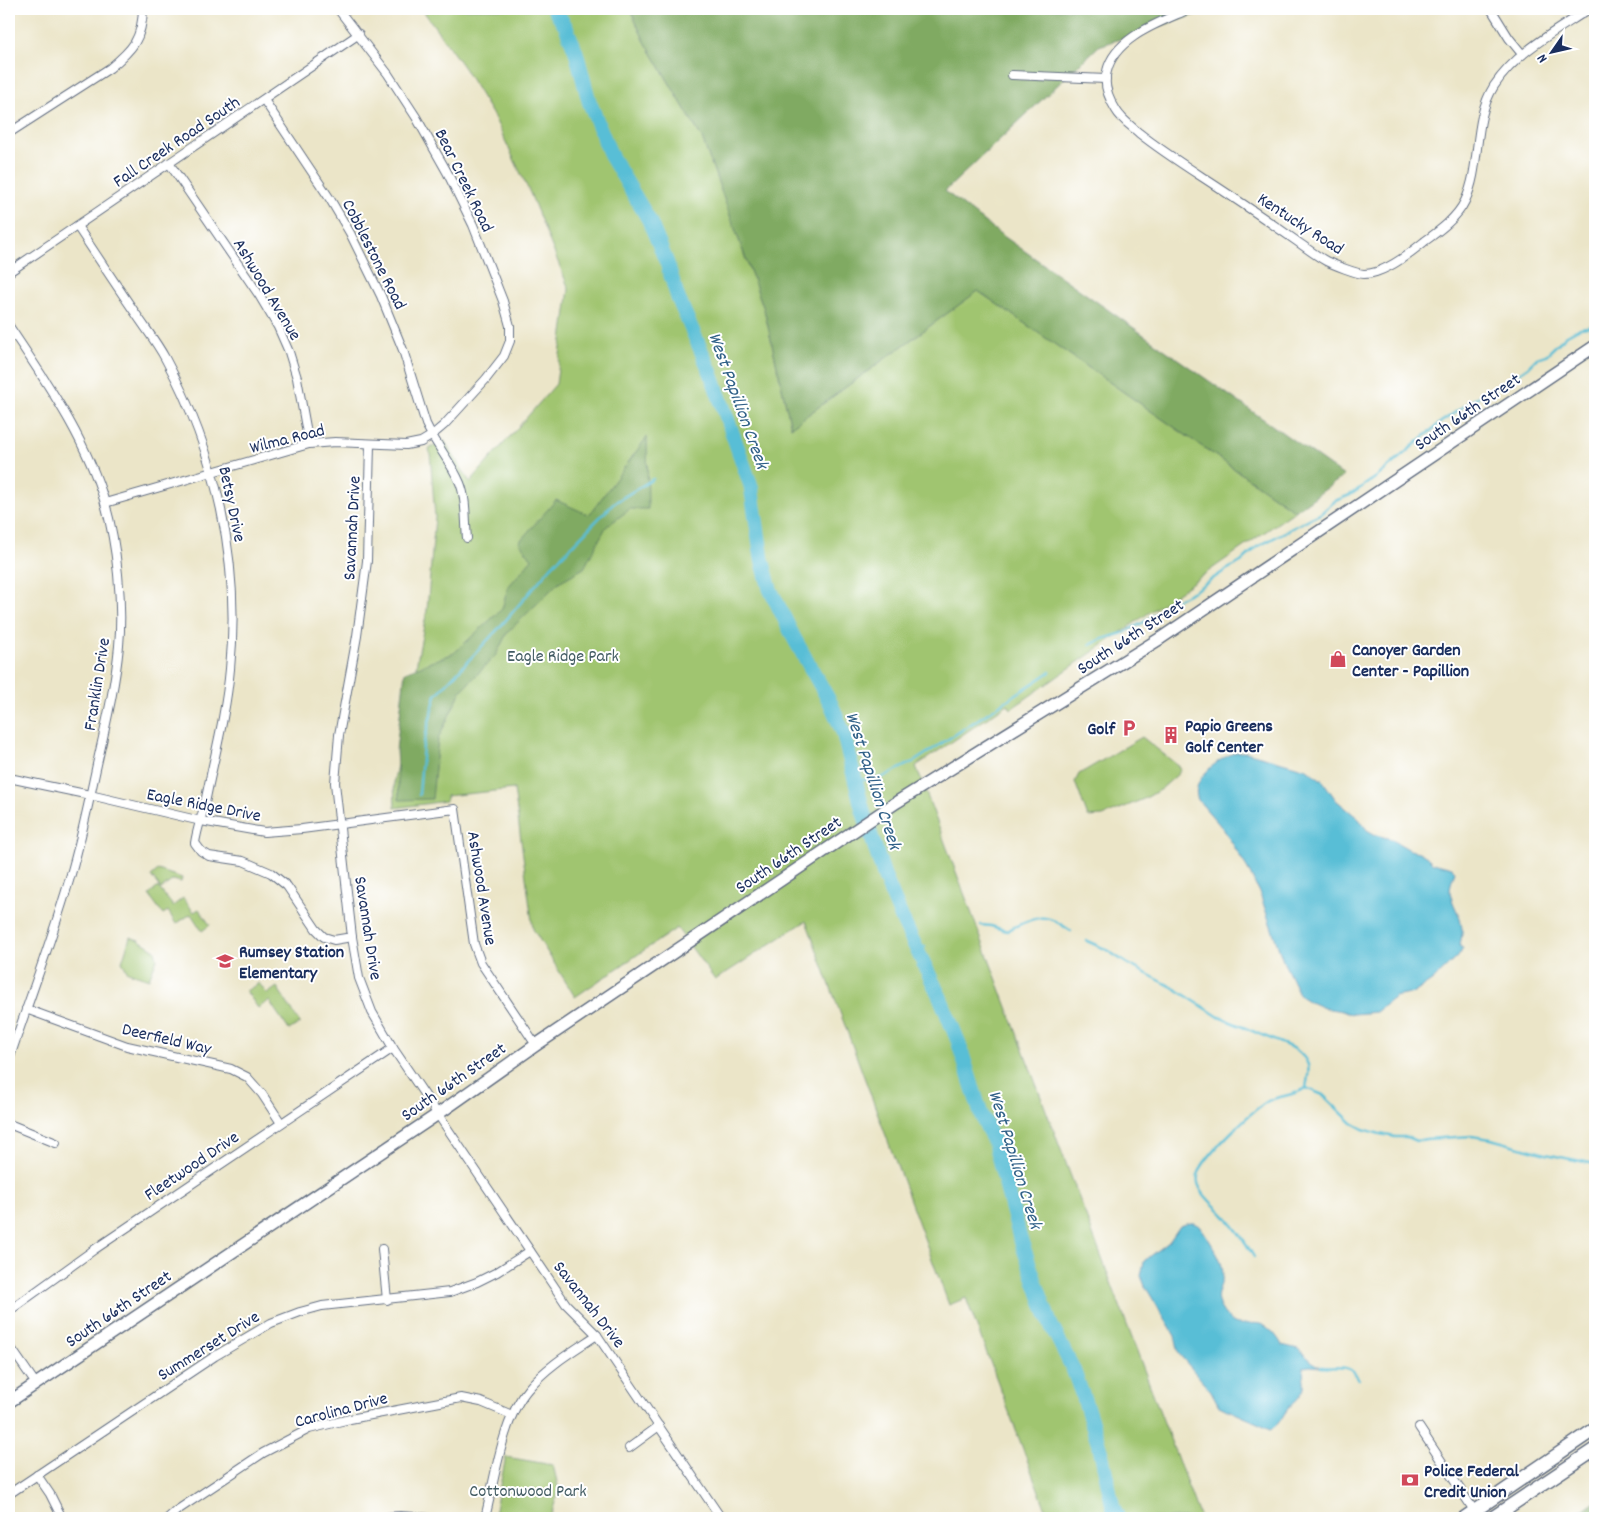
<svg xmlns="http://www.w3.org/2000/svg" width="1604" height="1527" font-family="Dekko,sans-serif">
<rect width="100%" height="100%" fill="#fff"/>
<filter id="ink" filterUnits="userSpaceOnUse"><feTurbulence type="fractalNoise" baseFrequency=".02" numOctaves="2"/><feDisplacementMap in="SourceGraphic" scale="10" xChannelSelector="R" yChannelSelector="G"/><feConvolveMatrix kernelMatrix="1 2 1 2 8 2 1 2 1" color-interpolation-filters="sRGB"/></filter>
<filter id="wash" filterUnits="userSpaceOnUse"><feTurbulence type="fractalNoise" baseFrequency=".0096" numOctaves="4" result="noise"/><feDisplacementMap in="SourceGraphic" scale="20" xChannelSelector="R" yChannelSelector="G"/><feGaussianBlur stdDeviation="1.12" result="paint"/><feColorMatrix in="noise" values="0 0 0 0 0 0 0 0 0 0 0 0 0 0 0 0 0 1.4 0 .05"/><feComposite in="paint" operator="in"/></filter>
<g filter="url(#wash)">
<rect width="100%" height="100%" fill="#ebe5c8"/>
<!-- green -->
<g fill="#a0c56f" stroke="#5e7a66">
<polygon points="422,9 630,9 644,40 702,138 764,309 791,427 978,291 1295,511 1011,709 1008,704 916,766 1200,1518 1049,1518 966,1298 949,1305 806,921 715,980 677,928 575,997 533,929 514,789 446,796 446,801 395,808 394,780 427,610 435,517 430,453 429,449 444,440 470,482 556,384 569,289 530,193 494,117 464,68"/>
<polygon points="1142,737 1181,768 1178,774 1161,789 1146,798 1103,816 1088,817 1075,782 1079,774"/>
<polygon points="158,870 182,878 181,882 173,880 161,889 151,876"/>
<polygon points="158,887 173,906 183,898 194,912 199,909 210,925 202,931 191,914 176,924 168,911 163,914 149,895"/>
<polygon points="130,937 139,940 155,950 157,959 149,979 128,972 122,962"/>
<polygon points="259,983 267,994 277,987 300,1023 289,1030 269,1001 258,1008 246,991"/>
<polygon points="506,1457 553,1465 559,1490 550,1518 493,1518"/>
</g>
<!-- forest -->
<g fill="#80aa62" stroke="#4e6c60">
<polygon points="630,9 1213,9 1099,46 945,191 992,228 1344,476 1295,511 978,291 791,427 764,309 702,138 644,40"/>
<polygon points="647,437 648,509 630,509 606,527 584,568 559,582 507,633 496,655 461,691 438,739 432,799 399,800 396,750 405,672 454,653 502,609 508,587 532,559 519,542 556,500 589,515"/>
<polygon points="1595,1501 1595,1518 1570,1518 1573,1517"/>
</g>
<!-- water -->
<g fill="#59bed6" stroke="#3a769a">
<path d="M1237 752H1246L1307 769 1323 781 1336 800 1359 819 1367 830 1376 835 1391 839 1410 850 1419 852 1427 857 1433 863 1452 868 1455 871C1453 878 1450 884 1450 891 1451 903 1461 915 1462 928 1463 935 1460 941 1460 947L1463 948 1460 954 1433 980 1414 993 1395 997 1376 1012 1354 1014 1347 1013 1342 1011 1324 1008 1308 1001 1300 996 1283 961 1261 897 1248 869 1224 830 1198 800C1189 780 1220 757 1237 752Z"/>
<path d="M1190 1223H1195L1200 1226C1206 1234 1220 1257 1222 1266 1227 1290 1206 1292 1227 1317 1238 1330 1246 1321 1260 1324 1270 1327 1277 1336 1282 1345L1298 1349 1315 1364 1321 1367 1310 1366 1304 1367C1302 1374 1305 1380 1304 1388 1301 1398 1293 1402 1287 1410 1281 1418 1280 1424 1271 1429L1219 1406 1211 1391 1179 1354 1175 1336 1145 1286 1141 1276 1144 1261 1169 1242 1180 1226Z"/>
</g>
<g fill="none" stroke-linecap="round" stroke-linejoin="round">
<!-- stream -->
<g stroke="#59bed6" stroke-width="2.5">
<polyline points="1090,645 1100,640 1123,633 1144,622 1170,603 1194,591 1226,570 1241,562 1257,547 1309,519 1320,514 1335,501 1350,495 1378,476 1441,422 1482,394 1500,386 1528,367 1537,358 1546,355 1567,335 1580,328 1595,326"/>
<polyline points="855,779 870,780 881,778 915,761 1050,672"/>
<polyline points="419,795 423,746 436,695 500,627 551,567 614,503 653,479"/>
<path d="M981 925 991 926 1007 931C1016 926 1035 916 1045 918 1055 919 1063 926 1071 931"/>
<path d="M1087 941 1105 949 1128 964 1174 988 1219 1017 1295 1049C1313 1063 1309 1069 1306 1088"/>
<polyline points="916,947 925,947"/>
<path d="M1254 1257C1245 1241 1236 1227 1223 1214 1215 1205 1205 1199 1200 1188 1197 1183 1197 1176 1200 1170 1207 1154 1254 1108 1270 1100 1282 1095 1294 1096 1306 1088L1323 1095 1352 1123 1363 1129 1380 1134 1395 1137H1407L1416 1141 1426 1139 1472 1136 1491 1139 1546 1154 1595 1164"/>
<path d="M1321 1367C1338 1369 1348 1362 1359 1379"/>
</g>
<!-- river -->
<polyline stroke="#59bed6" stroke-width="15" points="554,9 566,27 576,52 589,101 611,156 649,220 667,263 678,298 711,373 751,486 762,559 770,589 794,638 831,704 843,732 863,811 885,878 904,923 940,997 958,1041 981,1114 995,1144 1020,1238 1050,1323 1073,1369 1085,1402 1101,1452 1113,1507 1118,1518"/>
</g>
</g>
<g filter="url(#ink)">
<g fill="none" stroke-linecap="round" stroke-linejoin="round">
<!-- street casing -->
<g stroke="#646f83" stroke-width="10">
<g id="street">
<path d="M1189 9C1161 22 1115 37 1107 71 1103 84 1109 99 1116 110 1121 119 1131 126 1139 133 1168 156 1200 175 1231 196 1252 210 1274 225 1295 240 1305 247 1315 255 1326 261 1332 264 1357 274 1364 274 1368 274 1373 273 1376 272 1394 266 1410 253 1425 241 1439 231 1457 218 1465 201 1482 165 1472 121 1494 86 1516 52 1556 31 1589 9"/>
<polyline points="1491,9 1509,38 1522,54"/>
<polyline points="1012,75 1106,79"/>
<path d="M264 100 330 199 350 233 381 296 403 350 426 424C436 445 451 462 460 483 467 500 465 521 467 538"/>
<path d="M9 133 110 68C133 49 142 39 143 9"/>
<polyline points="169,163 259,295 278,327 289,352 297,378 309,444"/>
<path d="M77 226C97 256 116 285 136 314 146 329 157 343 165 358 216 452 241 562 230 669 226 714 214 758 205 803 202 816 197 829 195 843L201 851 209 856 243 861 271 873 287 886 316 929 324 937 334 940 352 937"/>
<polyline points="9,272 359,34"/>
<path d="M9 326C46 382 86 438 105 503 117 545 123 603 119 646 115 688 105 728 96 769 89 802 82 835 73 867 55 932 30 996 9 1060"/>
<polyline points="370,444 367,561 357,636 339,735 335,783 352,937 359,978 372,1012 393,1048 566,1304 597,1335 721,1518"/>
<polyline points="105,503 309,444 335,442 406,445 421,442 431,436 444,425 486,379 504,356 510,341 510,326 503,301 473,225 447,172 416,117 388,74 338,9"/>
<polyline points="9,778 90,795 201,821 264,832 302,829 455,809 474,944 481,963 536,1045"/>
<polyline points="26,1009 127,1046 231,1069 247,1077 262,1094 281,1123"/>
<polyline points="9,1124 56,1143"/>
<polyline points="382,1249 387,1300"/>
<polyline points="9,1311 95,1249 393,1048"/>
<polyline points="9,1345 36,1384"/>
<polyline points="1419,1427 1479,1518"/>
<polyline points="629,1448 659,1426"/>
<polyline points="37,1475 50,1494 62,1518"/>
<polyline points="9,1494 215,1356 271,1323 300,1312 322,1306 450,1292 477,1282 497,1272 530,1251"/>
<polyline points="168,1518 176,1511 263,1453 309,1429 350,1419 461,1398 481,1402 512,1415"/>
<polyline points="374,1518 400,1516 430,1518"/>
<path d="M485 1518C495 1479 502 1419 528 1389 547 1366 573 1351 597 1335"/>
</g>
</g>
<!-- secondary casing -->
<g stroke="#646f83" stroke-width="14">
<polyline id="secondary" points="9,1402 438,1114 536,1045 897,802 1161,638 1595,346"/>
</g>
<!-- primary casing -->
<g stroke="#646f83" stroke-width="15">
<g id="primary">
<polyline points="1464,1518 1595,1429"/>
<polyline points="1492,1518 1595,1449"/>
</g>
</g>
<!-- street -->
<use href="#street" stroke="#fff" stroke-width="8"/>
<!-- secondary -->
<use href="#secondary" stroke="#fff" stroke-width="11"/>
<!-- primary -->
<use href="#primary" stroke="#fff" stroke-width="12"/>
</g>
</g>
<!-- icons -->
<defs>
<g id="shop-bare" transform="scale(1.35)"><path d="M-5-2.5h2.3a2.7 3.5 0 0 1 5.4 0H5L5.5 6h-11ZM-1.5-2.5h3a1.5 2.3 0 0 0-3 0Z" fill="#d1495b" stroke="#fff" stroke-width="2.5" paint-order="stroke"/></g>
<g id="parking-bare" transform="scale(1.35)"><path d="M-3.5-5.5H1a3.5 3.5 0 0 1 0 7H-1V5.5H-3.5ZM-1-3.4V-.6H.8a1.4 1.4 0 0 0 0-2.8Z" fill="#d1495b" stroke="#fff" stroke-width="2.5" paint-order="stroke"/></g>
<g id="building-bare" transform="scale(1.35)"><path d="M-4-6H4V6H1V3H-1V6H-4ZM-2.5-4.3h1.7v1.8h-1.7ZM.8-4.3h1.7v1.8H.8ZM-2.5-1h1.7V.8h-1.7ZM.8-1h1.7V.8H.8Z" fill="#d1495b" stroke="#fff" stroke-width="2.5" paint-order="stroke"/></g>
<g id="school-bare" transform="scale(1.35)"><path d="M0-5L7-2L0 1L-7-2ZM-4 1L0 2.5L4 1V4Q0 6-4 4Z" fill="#d1495b" stroke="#fff" stroke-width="2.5" paint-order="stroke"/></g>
<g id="bank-bare" transform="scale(1.35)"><path d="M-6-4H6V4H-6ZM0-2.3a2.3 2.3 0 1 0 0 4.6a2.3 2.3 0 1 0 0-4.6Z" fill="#d1495b" stroke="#fff" stroke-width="2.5" paint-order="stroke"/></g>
</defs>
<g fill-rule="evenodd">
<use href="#shop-bare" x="1338" y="659"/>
<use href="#parking-bare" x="1129" y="728"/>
<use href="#building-bare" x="1171" y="735"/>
<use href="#school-bare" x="225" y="961"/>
<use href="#bank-bare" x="1410" y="1480"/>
</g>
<g text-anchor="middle" stroke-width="4" stroke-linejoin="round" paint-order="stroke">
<!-- street labels -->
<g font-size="18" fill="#1b2f5e" stroke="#fff">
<text transform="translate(176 141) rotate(-34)" y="6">Fall Creek Road South</text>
<text transform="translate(465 180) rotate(64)" y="6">Bear Creek Road</text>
<text transform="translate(1301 223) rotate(33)" y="6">Kentucky Road</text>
<text transform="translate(375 254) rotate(63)" y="6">Cobblestone Road</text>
<text transform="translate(268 289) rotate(59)" y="6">Ashwood Avenue</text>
<text transform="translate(1467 411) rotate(-34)" y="6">South 66th Street</text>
<text transform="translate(287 438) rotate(-14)" y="6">Wilma Road</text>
<text transform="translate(233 504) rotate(78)" y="6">Betsy Drive</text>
<text transform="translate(351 528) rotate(-87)" y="6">Savannah Drive</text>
<text transform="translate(1130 636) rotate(-33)" y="6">South 66th Street</text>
<text transform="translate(96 684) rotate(-81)" y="6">Franklin Drive</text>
<text transform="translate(204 804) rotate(11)" y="6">Eagle Ridge Drive</text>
<text transform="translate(788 854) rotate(-34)" y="6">South 66th Street</text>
<text transform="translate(483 888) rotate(81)" y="6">Ashwood Avenue</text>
<text transform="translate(369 928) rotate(81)" y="6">Savannah Drive</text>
<text transform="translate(167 1038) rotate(13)" y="6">Deerfield Way</text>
<text transform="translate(453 1081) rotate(-35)" y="6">South 66th Street</text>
<text transform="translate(191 1165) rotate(-34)" y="6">Fleetwood Drive</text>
<text transform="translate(590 1304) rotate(52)" y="6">Savannah Drive</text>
<text transform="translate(118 1308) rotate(-34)" y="6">South 66th Street</text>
<text transform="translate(208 1345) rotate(-32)" y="6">Summerset Drive</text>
<text transform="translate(341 1409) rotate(-15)" y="6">Carolina Drive</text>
</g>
<!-- poi labels -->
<g font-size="18" font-weight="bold" fill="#1b2f5e" stroke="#fff" text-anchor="start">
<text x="1352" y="655">Canoyer Garden<tspan x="1352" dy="21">Center - Papillion</tspan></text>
<text x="1185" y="731">Papio Greens<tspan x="1185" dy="21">Golf Center</tspan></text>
<text x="1115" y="734" text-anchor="end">Golf</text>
<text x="239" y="957">Rumsey Station<tspan x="239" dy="21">Elementary</tspan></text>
<text x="1424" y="1476">Police Federal<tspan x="1424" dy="21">Credit Union</tspan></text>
</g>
<!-- park labels -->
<g font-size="18" fill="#435c63" stroke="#fff">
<text x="563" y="661">Eagle Ridge Park</text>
<text x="528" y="1496">Cottonwood Park</text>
</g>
<!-- water labels -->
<g font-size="19" font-style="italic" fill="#316188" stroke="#fff">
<text transform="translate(740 400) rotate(70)" y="7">West Papillion Creek</text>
<text transform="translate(875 780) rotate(72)" y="7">West Papillion Creek</text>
<text transform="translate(1017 1159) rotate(73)" y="7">West Papillion Creek</text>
</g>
</g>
<!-- margin -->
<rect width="1604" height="1527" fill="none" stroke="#fff" stroke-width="30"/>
<!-- north arrow -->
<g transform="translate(1552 52) rotate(236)" stroke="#ffffff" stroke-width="4" paint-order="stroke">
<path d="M0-4L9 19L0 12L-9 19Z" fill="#1b2f5e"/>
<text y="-8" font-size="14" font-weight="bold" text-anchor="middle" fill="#1b2f5e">N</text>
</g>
</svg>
